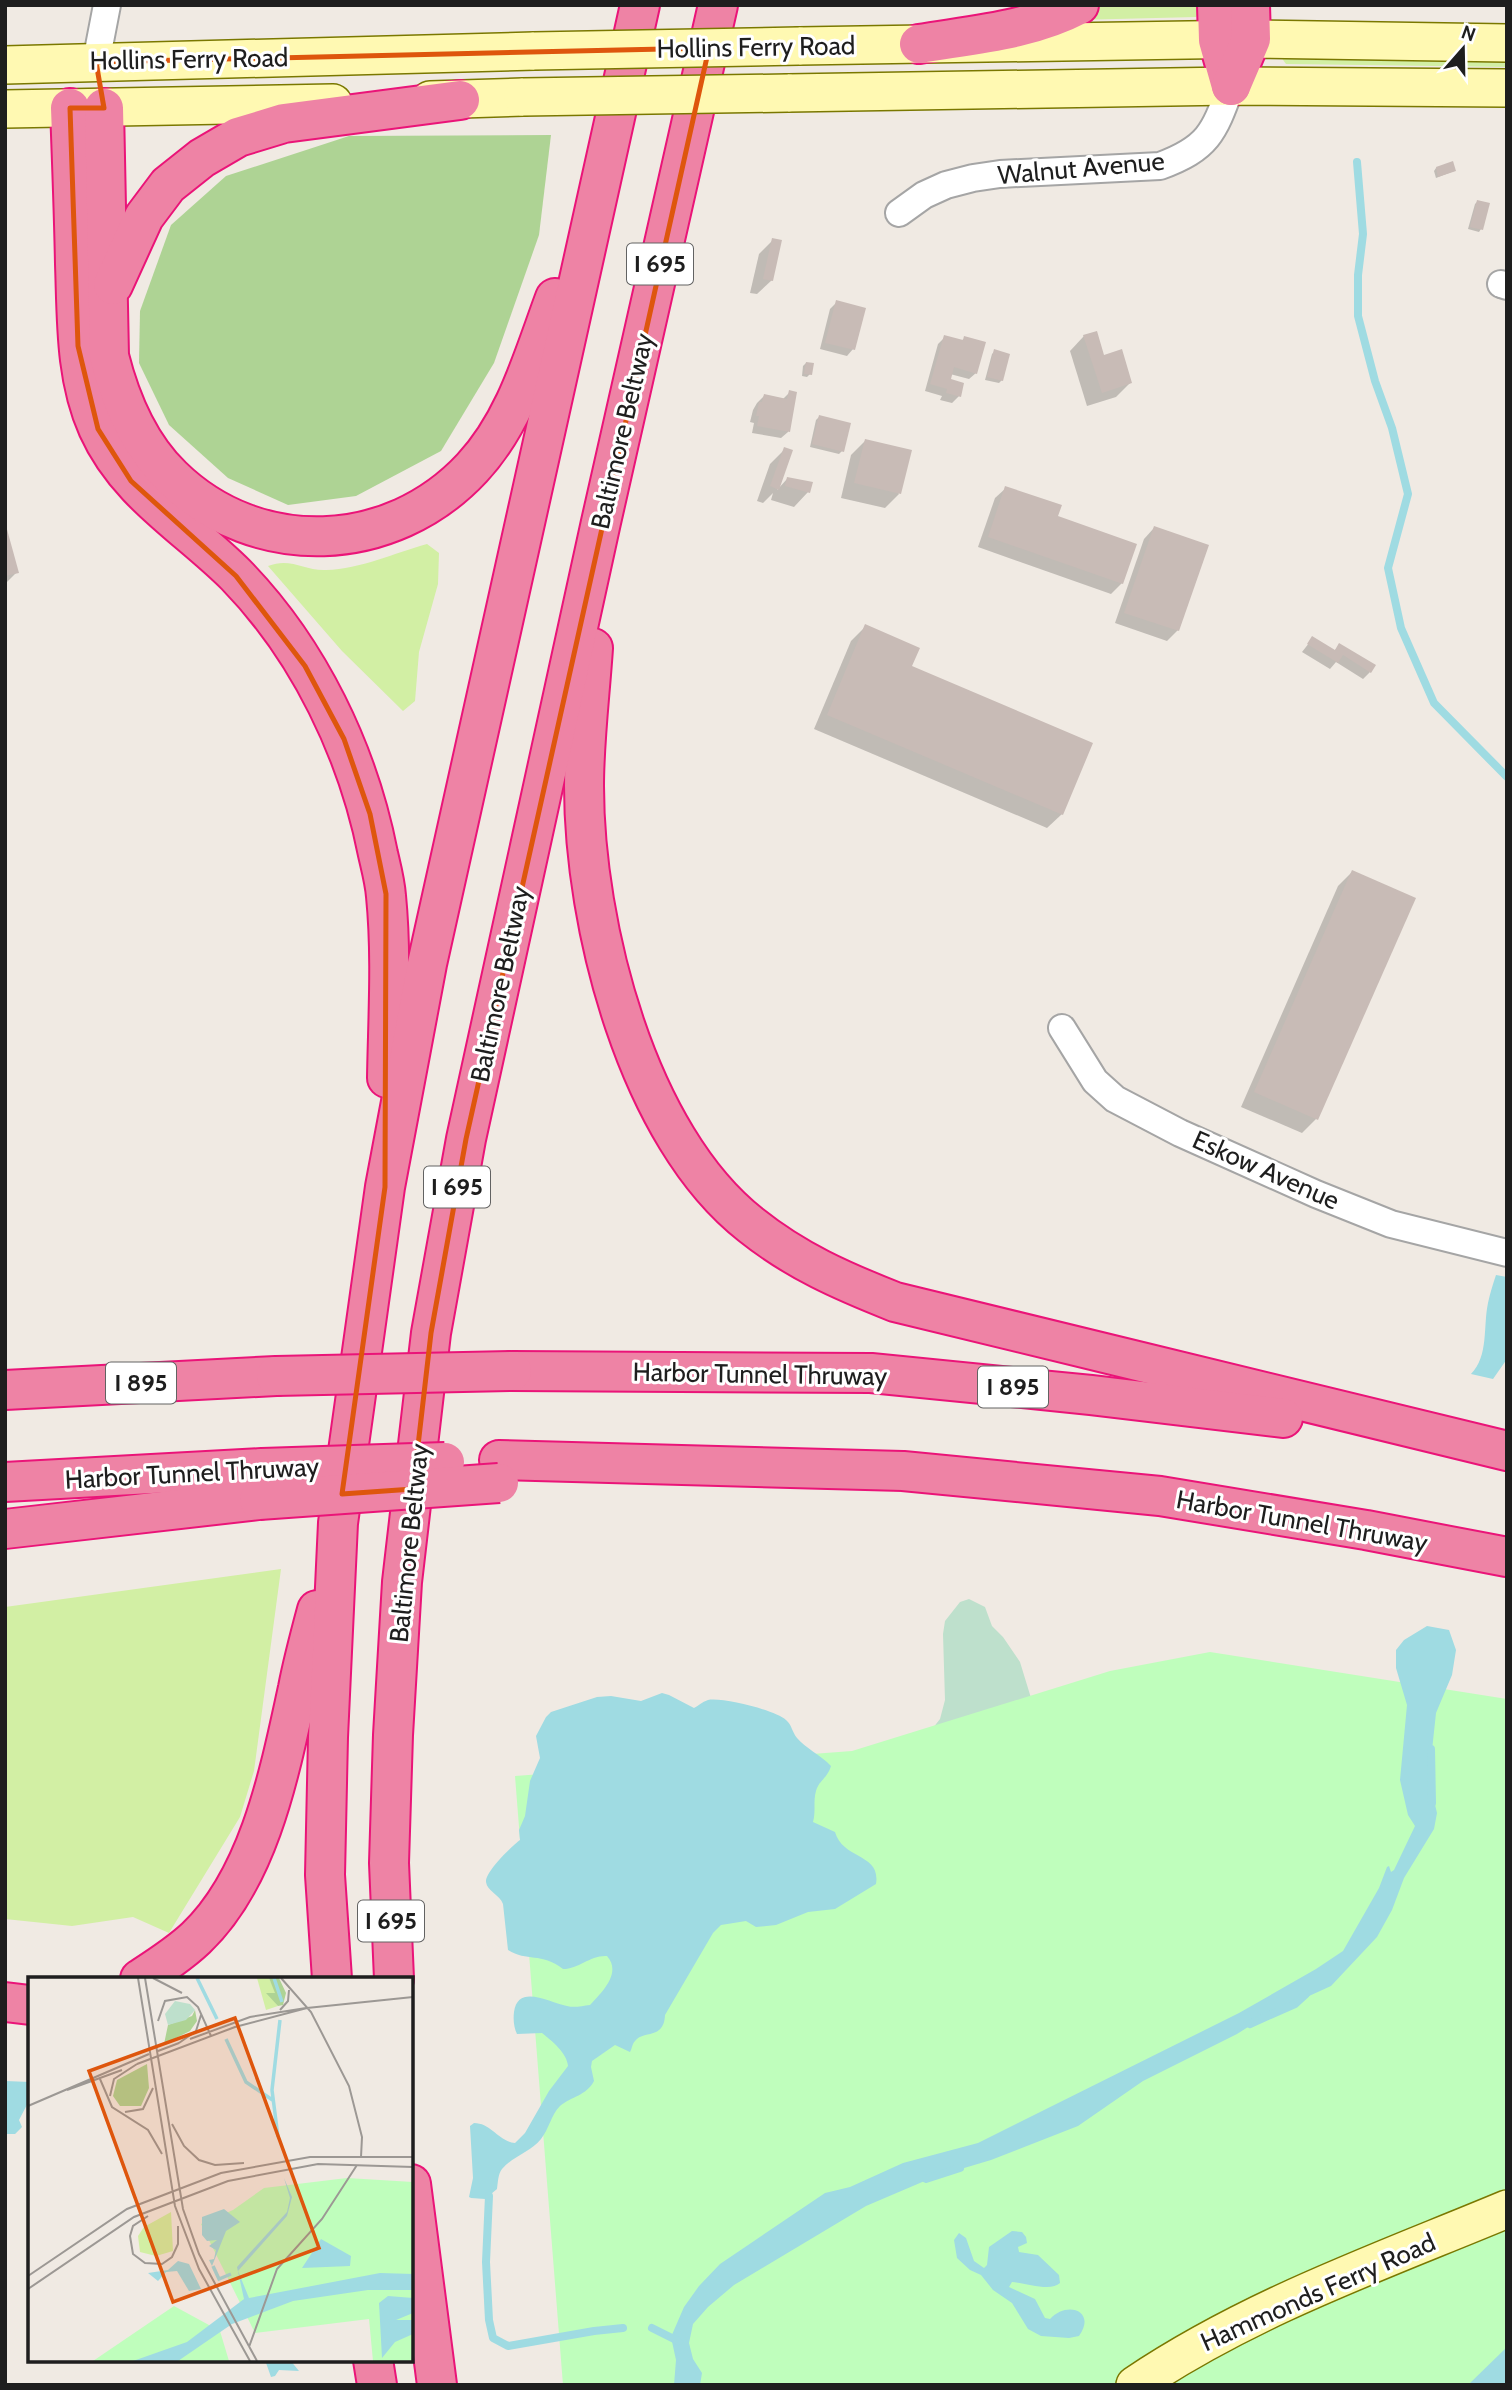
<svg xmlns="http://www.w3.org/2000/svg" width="1512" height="2390" font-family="Cabin,sans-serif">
<rect width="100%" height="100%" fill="#f0eae3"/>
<!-- grass -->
<g fill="#d2efa4">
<polygon points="1104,5 1201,5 1200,13 1196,17 1076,20"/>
<polygon points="1507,50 1507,67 1286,64 1281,57"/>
<path d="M427 544 439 553 438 584 419 652 415 701 403 711 342 651 268 566C291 557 304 571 326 570 361 569 394 553 427 544Z"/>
<polygon points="281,1569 254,1771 240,1817 169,1933 133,1917 72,1926 5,1919 5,1607"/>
</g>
<!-- forest -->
<polygon fill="#aed394" points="551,135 539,235 494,363 441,451 356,496 288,505 228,478 169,425 139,363 140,311 171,225 226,176 349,136"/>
<!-- wetland -->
<polygon fill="#bee0cc" points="969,1599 985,1607 992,1626 1003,1637 1020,1662 1031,1698 929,1733 940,1719 945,1700 943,1634 945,1621 960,1602"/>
<!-- park -->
<polygon fill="#bffebc" points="1210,1652 1507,1699 1507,2385 563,2385 515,1776 852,1751 1110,1671"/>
<!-- water -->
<g fill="#9fdbe2">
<path d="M1496 1275 1507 1277V1359L1493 1379 1471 1374C1489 1356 1483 1326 1488 1303 1490 1293 1493 1284 1496 1275Z"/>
<polygon points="1427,1626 1449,1630 1456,1650 1452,1675 1436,1713 1430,1769 1431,1788 1437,1813 1434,1829 1404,1878 1392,1910 1377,1937 1331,1986 1267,2015 1237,2034 1143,2081 1078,2126 991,2160 934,2177 866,2206 734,2285 708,2307 693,2324 689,2343 693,2359 702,2373 700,2385 674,2385 676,2360 671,2337 684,2307 699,2286 720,2264 825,2193 850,2187 903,2163 978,2143 1239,2013 1316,1969 1343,1951 1379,1888 1387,1867 1389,1866 1391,1872 1394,1870 1415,1826 1408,1815 1400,1780 1407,1705 1396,1668 1396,1650 1404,1640"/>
<path d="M662 1693 669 1695 694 1708C698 1706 702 1702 708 1700 722 1697 775 1710 786 1720 792 1725 792 1732 797 1738 805 1748 821 1755 831 1766 827 1779 819 1780 816 1791 813 1801 816 1812 813 1822L835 1832C843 1860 881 1853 876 1884L835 1909 808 1912 776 1925 756 1927 746 1921 721 1925 713 1933 665 2015C664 2040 643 2030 635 2041 632 2044 632 2049 630 2052L615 2045 592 2061 591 2067 594 2081C586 2096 572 2096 560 2106 551 2115 549 2129 541 2139 531 2152 513 2156 502 2169 498 2174 498 2182 497 2189L485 2199 471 2198 469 2197 473 2178 470 2126 474 2123C491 2123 498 2141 515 2143L525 2133 549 2091 568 2066C567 2053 552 2041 542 2033L517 2034C514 2028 513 2020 514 2012 518 1983 550 2003 567 2006 574 2008 582 2006 590 2005 602 1992 622 1973 607 1956 590 1955 579 1969 563 1969 541 1952 527 1962 508 1950L503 1904C500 1895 487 1891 486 1882 485 1872 512 1846 520 1840L519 1830 525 1816 530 1781 540 1758 536 1736 546 1717 551 1712 597 1697 611 1696 641 1701Z"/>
<polygon points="5,2081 30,2082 30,2099 19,2120 22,2127 15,2134 5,2134"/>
<path d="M1012 2231 1022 2232 1026 2237 1027 2243 1018 2247 1019 2252 1038 2255 1059 2275 1060 2283C1051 2292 1026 2283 1012 2282L1009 2287 1035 2299 1045 2318 1050 2319C1067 2300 1097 2311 1079 2336L1069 2338 1041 2336 1028 2329 1012 2303 993 2290 981 2275 970 2270 957 2258 954 2240 959 2233 966 2238 974 2261 984 2268 987 2265 989 2247Z"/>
<polygon points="1507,2347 1507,2385 1468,2385"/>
<polygon points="265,2360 290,2360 299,2371 279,2370 275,2376 271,2377"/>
</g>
<!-- shadow -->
<g fill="#0003">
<polygon points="1436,168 1454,171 1436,178 1434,171"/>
<polygon points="1478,201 1481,229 1479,232 1468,229 1475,204"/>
<polygon points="773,240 772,280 757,294 750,293 759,254"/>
<polygon points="837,302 853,349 847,356 820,349 830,309"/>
<polygon points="1084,336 1130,383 1116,397 1087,406 1070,351"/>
<polygon points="945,337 961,341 965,338 976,373 969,379 950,374 949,380 959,396 952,403 940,400 942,396 925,391 938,344"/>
<polygon points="995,351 1002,380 999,383 985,380 992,354"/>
<polygon points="806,363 810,374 807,377 802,376 803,366"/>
<polygon points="790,392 788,432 781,438 752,433 754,423 750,422 753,410 757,403 764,396 782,400"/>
<polygon points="819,417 842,451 839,454 810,447 816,420"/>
<polygon points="865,441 899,494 885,508 841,498 851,455"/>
<polygon points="785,449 791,451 777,490 787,479 808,492 794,507 771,500 773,493 763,503 757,501 770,464"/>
<polygon points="1006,488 1055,517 1122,583 1111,594 978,547 995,498"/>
<polygon points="5,525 17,572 5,584"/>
<polygon points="1154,528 1178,630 1167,641 1115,623 1144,539"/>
<polygon points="865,627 1062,814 1047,828 814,729 851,641"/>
<polygon points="1313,638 1334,651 1340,645 1370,672 1363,679 1336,662 1330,669 1302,652"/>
<polygon points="1352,872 1316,1119 1302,1133 1241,1107 1338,886"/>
</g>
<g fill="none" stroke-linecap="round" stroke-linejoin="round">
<!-- stream -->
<g stroke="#9fdbe2" stroke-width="8">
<polyline points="1357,162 1363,234 1358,275 1358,316 1375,381 1392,428 1408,494 1388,568 1401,628 1434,703 1507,777"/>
<polyline points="1431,1749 1432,1803"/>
<polyline points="1250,2024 1295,2004 1306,1994"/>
<polyline points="926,2179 960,2168"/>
<polyline points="489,2196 486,2262 489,2320 493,2338 508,2346 594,2331 623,2328"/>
<polyline points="652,2328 678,2341"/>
</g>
</g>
<!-- building -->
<g fill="#c8bbb6">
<polygon points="1453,161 1456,171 1438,177 1436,167"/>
<polygon points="1477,200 1490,203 1483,230 1470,227"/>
<polygon points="772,238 782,240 773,281 763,279"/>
<polygon points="836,300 866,308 855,350 825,343"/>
<polygon points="1097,331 1104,355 1122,349 1132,383 1102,393 1083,335"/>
<polygon points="944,335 963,340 964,336 986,342 977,374 954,367 951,379 964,383 961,397 946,393 947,389 930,384"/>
<polygon points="994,349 1010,354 1003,381 987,377"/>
<polygon points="806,362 814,363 812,375 804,374"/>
<polygon points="789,390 797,392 790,432 757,426 759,416 756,416 759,402 762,402 764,394 787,399"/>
<polygon points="819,415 851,423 844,452 812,444"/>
<polygon points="865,439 912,450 901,494 854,483"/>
<polygon points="784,447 793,450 779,490 770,486"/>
<polygon points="787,477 813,482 810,493 785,486"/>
<polygon points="1005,486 1062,505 1058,516 1137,544 1123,584 988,537"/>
<polygon points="5,522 19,573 5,576"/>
<polygon points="1154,526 1209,545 1179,631 1124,613"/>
<polygon points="865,624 920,648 912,666 1093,743 1063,815 827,715"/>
<polygon points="1312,636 1335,650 1339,643 1376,665 1371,673 1343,655 1338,663 1307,644"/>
<polygon points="1352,870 1416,898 1318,1120 1254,1092"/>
</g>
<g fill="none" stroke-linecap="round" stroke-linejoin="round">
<!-- street casing -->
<g stroke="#a5a5a5" stroke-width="30">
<g id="street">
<polyline points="96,62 107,5"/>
<path d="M899 213 924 195 946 185 973 178 1000 174 1160 166C1209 148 1214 132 1231 86"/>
<polyline points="1501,284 1507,286"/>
<polyline points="1062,1028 1095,1081 1115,1099 1180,1133 1316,1194 1391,1224 1507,1253"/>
</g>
</g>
<!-- secondary casing -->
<g stroke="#7a7800" stroke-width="40">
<g id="secondary">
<polyline points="799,46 1251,39 1507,43"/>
<polyline points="5,65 534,51"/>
<polyline points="788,93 1231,86 1507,88"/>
<polyline points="430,100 523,97"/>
<polyline points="5,109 333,103"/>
<path d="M1135 2385C1251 2307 1380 2262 1507 2209"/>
</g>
</g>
<!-- highway casing -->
<g stroke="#ea1478" stroke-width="42">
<g id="highway">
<polyline points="1217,5 1218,40 1231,86"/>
<path d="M919 44C973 35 1030 31 1079 5"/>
<polyline points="1231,86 1251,39 1250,5"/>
<path d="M70 108C72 160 74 212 75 264 77 318 75 377 98 428 127 493 187 526 236 575 309 650 358 752 378 854 381 867 385 882 386 896 392 956 388 1018 387 1078"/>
<path d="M104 108 109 356C120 400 139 445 172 477 257 560 391 555 472 468 516 421 533 357 555 298"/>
<polyline points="113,285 144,217 168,185 202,158 238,137 284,123 460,100"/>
<path d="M593 648C590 694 584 740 584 786 584 925 637 1136 751 1225 796 1261 842 1281 895 1302L1507 1451"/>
<polyline points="512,1371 871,1373 1091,1395 1283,1418"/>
<polyline points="5,1390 276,1376"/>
<polyline points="499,1460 903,1471 1160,1496 1366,1530 1507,1557"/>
<polyline points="5,1482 262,1468"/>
<polyline points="5,1529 259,1500"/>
<path d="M140 1979C160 1966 179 1954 196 1938 260 1877 280 1770 298 1688 303 1662 310 1636 317 1610"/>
<polyline points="332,1979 325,1875 328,1737 338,1523 385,1187 427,964 640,5"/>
<polyline points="394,1979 389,1863 393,1735 402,1582 431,1333 466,1139 601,522 718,5"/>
<polyline points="5,2002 30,2005"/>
<polyline points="411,2184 437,2385"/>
<polyline points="373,2360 377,2385"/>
</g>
</g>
<!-- street -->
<use href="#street" stroke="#fff" stroke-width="26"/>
<!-- secondary -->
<use href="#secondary" stroke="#fff9b2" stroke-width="37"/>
<!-- highway -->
<use href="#highway" stroke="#ee83a5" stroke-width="38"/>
<!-- secondary-bridge casing -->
<g stroke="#7a7800" stroke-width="40" stroke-linecap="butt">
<g id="secondary-bridge">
<polyline points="534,51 799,46"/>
<polyline points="523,97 788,93"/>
</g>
</g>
<!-- highway-bridge casing -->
<g stroke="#ea1478" stroke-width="42" stroke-linecap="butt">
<g id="highway-bridge">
<polyline points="276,1376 512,1371"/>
<polyline points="262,1468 445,1462"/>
<polyline points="259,1500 499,1483"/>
</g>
</g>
<!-- secondary-bridge -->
<use href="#secondary-bridge" stroke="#fff9b2" stroke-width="37"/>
<!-- highway-bridge -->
<use href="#highway-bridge" stroke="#ee83a5" stroke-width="38"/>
</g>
<!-- marked area -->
<path fill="none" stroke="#de560d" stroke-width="5" stroke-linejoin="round" d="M709 48 466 1139 431 1333 413 1489 342 1494 385 1187 386 894 370 814 344 739 305 666 236 576 131 481 98 429 78 346 70 108H104L96 62Z"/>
<g text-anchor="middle" stroke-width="6" stroke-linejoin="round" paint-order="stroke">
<!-- shield labels -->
<g fill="#fff" stroke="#626262" stroke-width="2">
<rect x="627" y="243.5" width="66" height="41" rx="5"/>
<rect x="424" y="1166.5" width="66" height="41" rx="5"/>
<rect x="106" y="1362.5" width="70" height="41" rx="5"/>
<rect x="978" y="1366.5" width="70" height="41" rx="5"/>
<rect x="358" y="1900.5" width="66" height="41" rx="5"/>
</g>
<g font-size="24" font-weight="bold" fill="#1e1e1e">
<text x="660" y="272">I 695</text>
<text x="457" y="1195">I 695</text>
<text x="141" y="1391">I 895</text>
<text x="1013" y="1395">I 895</text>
<text x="391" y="1929">I 695</text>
</g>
<!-- street labels -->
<g font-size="26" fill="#1e1e1e" stroke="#fff">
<text transform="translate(756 47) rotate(-1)" y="9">Hollins Ferry Road</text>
<text transform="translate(189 59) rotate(-1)" y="9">Hollins Ferry Road</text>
<text transform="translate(1081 168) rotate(-5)" y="9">Walnut Avenue</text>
<text transform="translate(622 431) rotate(-77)" y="9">Baltimore Beltway</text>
<text transform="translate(500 984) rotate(-78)" y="9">Baltimore Beltway</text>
<text transform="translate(1266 1170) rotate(24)" y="9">Eskow Avenue</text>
<text transform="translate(760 1374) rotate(1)" y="9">Harbor Tunnel Thruway</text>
<text transform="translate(192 1473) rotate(-3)" y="9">Harbor Tunnel Thruway</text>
<text transform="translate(1302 1521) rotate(10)" y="9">Harbor Tunnel Thruway</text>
<text transform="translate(409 1543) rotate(-84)" y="9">Baltimore Beltway</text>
<text transform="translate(1318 2292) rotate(-24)" y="9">Hammonds Ferry Road</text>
</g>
</g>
<!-- overview -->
<g transform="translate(28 1977)">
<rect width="385" height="385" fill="#f0eae3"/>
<path d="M229 1H241L248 16H240L250 29 238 33ZM143 235 145 274 128 279 112 275 110 259 116 250Z" fill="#d2efa4"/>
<path d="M241 1H251L258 16 255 28 250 29 238 16H247ZM167 33 169 44 162 54 136 67 140 48 164 39ZM119 87 121 111 113 129H92L85 119 89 103Z" fill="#aed394"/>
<path d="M147 24 162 27 167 33 158 43 140 48 137 37Z" fill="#bee0cc"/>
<path d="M319 201 385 205V384H345L341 342 227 356 173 247 205 233 236 211ZM146 329 192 354 201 384H65Z" fill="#bffebc"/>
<path d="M256 201 264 220 259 239 210 294 221 321 352 296 385 297V313H340L265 324 204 347 150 384H105L159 365 216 322 209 290 259 235 262 221ZM196 232 212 245 198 254 184 289 181 283 186 282 188 273 181 269 189 263 179 264 174 258V240ZM293 262 323 279 322 289 274 291ZM150 284 161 287 173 312 161 314 149 294 138 295 130 304 120 296 140 293ZM360 319 385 321V336L368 343H385V357L367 365 354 381 351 326Z" fill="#9fdbe2"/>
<path fill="none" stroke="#9fdbe2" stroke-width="3.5" d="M169 1 189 42M246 1 254 25M198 62 218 105 246 124M250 160 244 113 252 43M185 289 191 302 203 297"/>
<path fill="none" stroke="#9c9894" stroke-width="2" d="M110 1 147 229 171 292 222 384M117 1 155 232 171 277 229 384M125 1 154 16M253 1 283 35 321 109 334 160 333 180M252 33 260 24 261 13M130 44 137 24 159 20 170 30 183 59M162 62 222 40 278 31M151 66 168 54 173 38M130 74 151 66M109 87 207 50 279 31 385 20M72 102 84 130 120 153 134 177M39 113 94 93M82 119 86 102 109 87M0 129 121 77M97 135 115 132 125 111M144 147 156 169 171 183 187 188 216 186M120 239 105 249 102 259 105 277 117 286 134 287 144 280 150 267V249M0 299 99 232 193 196 282 180H385M0 312 106 240 200 204 290 187 385 190M221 370 249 292 294 242 329 188"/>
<path fill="#de560d" fill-opacity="0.15" stroke="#de560d" stroke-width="3.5" d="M207 41 291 271 145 325 61 94Z"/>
<rect width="385" height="385" fill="none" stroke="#1e1e1e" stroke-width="3.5"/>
</g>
<!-- border -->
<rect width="1512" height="2390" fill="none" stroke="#1e1e1e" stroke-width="14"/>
<!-- north arrow -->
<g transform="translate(1463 49) rotate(20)" stroke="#ffffff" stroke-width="5" paint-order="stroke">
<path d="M0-5L12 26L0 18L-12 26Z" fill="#1e1e1e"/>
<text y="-10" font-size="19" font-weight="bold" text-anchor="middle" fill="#1e1e1e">N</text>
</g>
</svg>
